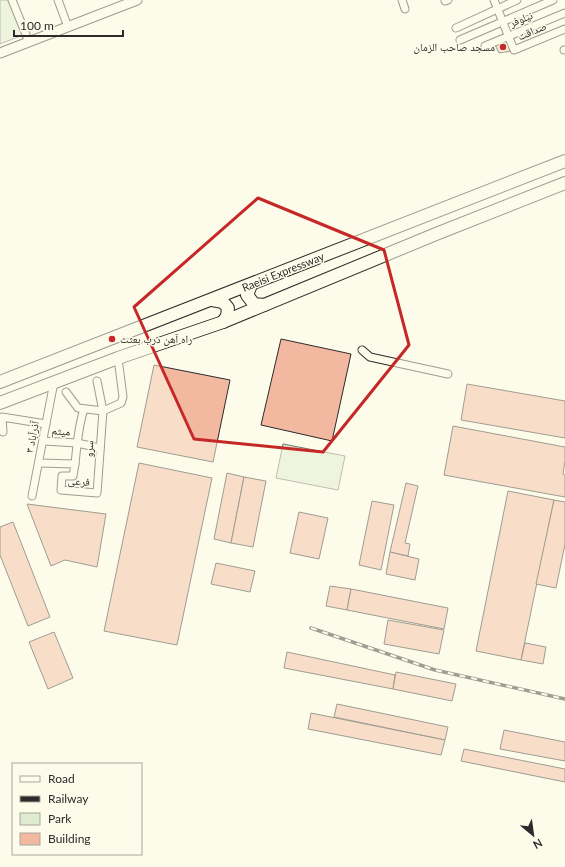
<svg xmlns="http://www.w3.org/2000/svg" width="565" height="867" font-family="Lato,'Noto Naskh Arabic',sans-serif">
<rect width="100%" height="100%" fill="#fdfbea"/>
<!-- green -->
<g fill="#deebd1" stroke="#74746e">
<polygon points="0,0 9,0 23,35 0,44"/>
<polygon points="283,444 345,456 338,490 276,478"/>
</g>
<!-- building -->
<g fill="#f2b8a0" stroke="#2b2b2b">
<polygon points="508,38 512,51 499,53 494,43"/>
<polygon points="281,339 351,354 332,441 261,425"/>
<polygon points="154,365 230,380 213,462 137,447"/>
<polygon points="467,384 565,401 565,438 461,420"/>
<polygon points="453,426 565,447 565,461 563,474 565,475 565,497 444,475"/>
<polygon points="139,463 212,478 177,645 104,631"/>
<polygon points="227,473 244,477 231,543 214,539"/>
<polygon points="244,477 266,481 253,547 231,543"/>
<polygon points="406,483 418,486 405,543 410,544 408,556 390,552"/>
<polygon points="508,491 554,500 521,660 476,651"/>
<polygon points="554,500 565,502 565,544 556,588 536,584"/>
<polygon points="372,501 394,505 381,570 359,565"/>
<polygon points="27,504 106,514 97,567 65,560 51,566"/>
<polygon points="299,512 328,518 319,559 290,553"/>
<polygon points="13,522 50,617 28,626 0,555 0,527"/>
<polygon points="390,552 419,559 415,580 386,574"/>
<polygon points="216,563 255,571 250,592 211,584"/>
<polygon points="330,586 351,589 347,610 326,606"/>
<polygon points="351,589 448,608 444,629 347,610"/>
<polygon points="388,620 444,630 439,654 384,644"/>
<polygon points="54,632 73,678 48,689 29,642"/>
<polygon points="525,643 546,647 543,664 521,660"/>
<polygon points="287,652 395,675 393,689 284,668"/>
<polygon points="396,672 456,684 452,701 393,689"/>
<polygon points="337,704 448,727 445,740 334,717"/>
<polygon points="311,713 445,740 441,755 308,729"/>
<polygon points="504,730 565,742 565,761 500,749"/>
<polygon points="464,749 565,769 565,782 461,761"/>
</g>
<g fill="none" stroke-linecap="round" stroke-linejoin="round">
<!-- street casing -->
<g stroke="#2b2b2b" stroke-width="9">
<g id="street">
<polyline points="12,0 29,42"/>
<polyline points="58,0 68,27"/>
<polyline points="402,0 405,9"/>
<polyline points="494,0 514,50 565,29"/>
<polyline points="445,1 448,0"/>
<polyline points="456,28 517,0"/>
<polyline points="460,40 553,0"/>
<polyline points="485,46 565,13"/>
<polyline points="564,50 565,50"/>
<polyline points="362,350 370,357 448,374"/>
<polyline points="66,392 78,408 103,411 97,381"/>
<polyline points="3,432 2,417 46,424"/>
<polyline points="43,441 77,443 100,448"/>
<polyline points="39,463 75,464 73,476 62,476 61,490 97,493 103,411 121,403 123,397 118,358"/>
<path d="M75 464C77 445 78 427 84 409"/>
<polyline points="32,496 54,382"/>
</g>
</g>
<!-- secondary casing -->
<g stroke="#2b2b2b" stroke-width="11">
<polyline id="secondary" points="0,53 137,0"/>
</g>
<!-- highway casing -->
<g stroke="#2b2b2b" stroke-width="14">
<g id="highway">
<polyline points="251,285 247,295 254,304 264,305"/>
<polyline points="212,300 223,302 228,308 227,316 223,322"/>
<polyline points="0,382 565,161"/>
<polyline points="0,403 118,358 223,322 436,234 565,183"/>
</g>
</g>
<!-- street -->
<use href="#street" stroke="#fdfbea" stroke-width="7"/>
<!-- secondary -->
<use href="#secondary" stroke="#fdfbea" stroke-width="9"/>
<!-- highway -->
<use href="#highway" stroke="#fdfbea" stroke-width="12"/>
<!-- rail casing -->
<g stroke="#2b2b2b" stroke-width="3.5">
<polyline id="rail" points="311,628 435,670 565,699"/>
</g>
<!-- rail -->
<use href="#rail" stroke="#fdfbea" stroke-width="2" stroke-dasharray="6" stroke-linecap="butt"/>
</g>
<!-- marked area -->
<path d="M0 0H565V867H0ZM258 198 384 250 409 345 323 452 194 439 134 307Z" fill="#fdfbea" fill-opacity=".55" fill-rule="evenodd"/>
<path fill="none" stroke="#c62828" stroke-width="3" stroke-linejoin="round" d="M258 198 384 250 409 345 323 452 194 439 134 307Z"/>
<!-- markers -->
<g fill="#c62828" stroke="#fdfbea" stroke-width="1.5">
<circle cx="503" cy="47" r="4"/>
<circle cx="112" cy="339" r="4"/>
</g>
<g text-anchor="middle" stroke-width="3" stroke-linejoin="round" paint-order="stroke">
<!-- street labels -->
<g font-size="11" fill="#2b2b2b" stroke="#fdfbea">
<text transform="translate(521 19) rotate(-22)" y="4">نیلوفر</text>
<text transform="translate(532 31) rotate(-23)" y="4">صداقت</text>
<text transform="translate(283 272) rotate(-22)" y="4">Raeisi Expressway</text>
<text transform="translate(61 431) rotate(4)" y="4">میثم</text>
<text transform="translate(32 437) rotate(-79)" y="4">۳ آذرآباد</text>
<text transform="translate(89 449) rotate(-86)" y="4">سرو</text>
<text transform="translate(79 481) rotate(5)" y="4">فرعی</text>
</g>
<!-- poi labels -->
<g font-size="11" fill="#2b2b2b" stroke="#fdfbea" text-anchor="end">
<text x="495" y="51">مسجد صاحب الزمان</text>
<text x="120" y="343" text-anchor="start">راه آهن درب بعثت</text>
</g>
</g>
<!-- legend -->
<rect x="12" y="763" width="130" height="92" fill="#fdfbea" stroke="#a9a89e"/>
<rect x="20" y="776" width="20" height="6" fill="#fdfbea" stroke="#a9a89e"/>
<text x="48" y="783" font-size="12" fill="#2b2b2b">Road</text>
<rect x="20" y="796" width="20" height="6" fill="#2b2b2b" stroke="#a9a89e"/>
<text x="48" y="803" font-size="12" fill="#2b2b2b">Railway</text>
<rect x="20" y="813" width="20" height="12" fill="#deebd1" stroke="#a9a89e"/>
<text x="48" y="823" font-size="12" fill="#2b2b2b">Park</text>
<rect x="20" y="833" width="20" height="12" fill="#f2b8a0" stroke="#a9a89e"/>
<text x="48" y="843" font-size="12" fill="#2b2b2b">Building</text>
<!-- north arrow -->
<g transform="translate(533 835) rotate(151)" stroke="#fdfbea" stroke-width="3" paint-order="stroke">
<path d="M0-3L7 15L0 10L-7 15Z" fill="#2b2b2b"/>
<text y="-6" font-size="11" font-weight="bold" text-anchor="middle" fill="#2b2b2b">N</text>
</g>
<!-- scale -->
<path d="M14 30v6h109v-6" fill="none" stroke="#2b2b2b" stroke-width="2"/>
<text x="20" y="30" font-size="12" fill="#2b2b2b" stroke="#fdfbea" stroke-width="3" paint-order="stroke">100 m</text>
</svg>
